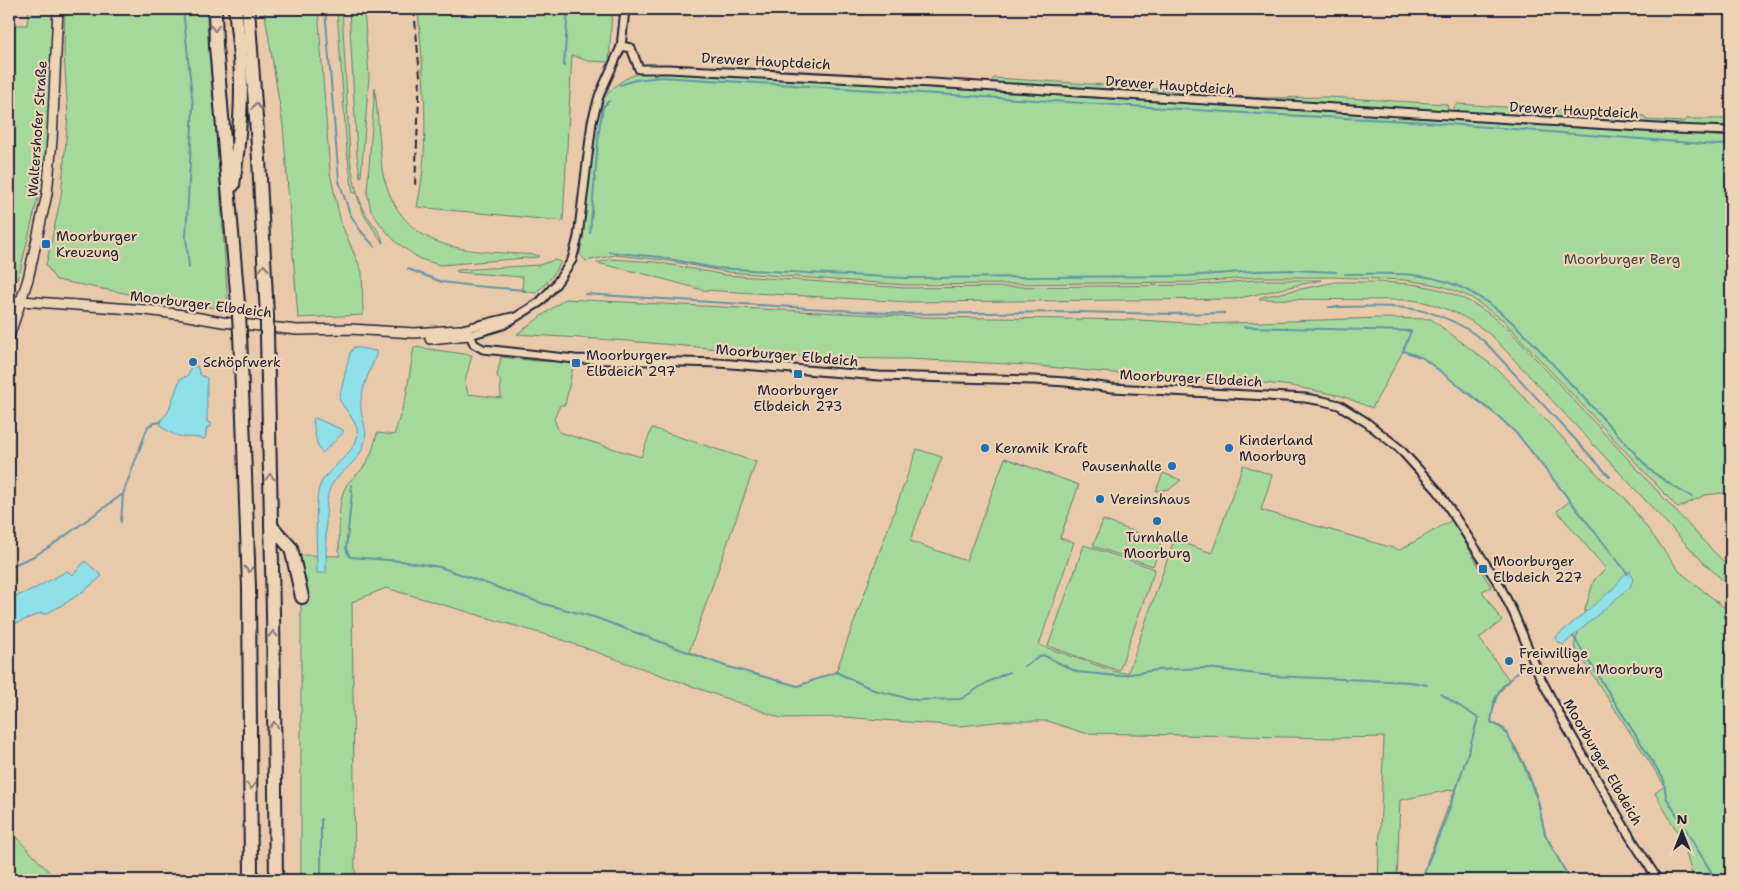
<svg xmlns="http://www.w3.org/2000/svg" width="1740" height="889" font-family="'Shantell Sans',sans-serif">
<rect width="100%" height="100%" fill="#e8c9aa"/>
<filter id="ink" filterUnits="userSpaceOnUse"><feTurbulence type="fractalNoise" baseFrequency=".02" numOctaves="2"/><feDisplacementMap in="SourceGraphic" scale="10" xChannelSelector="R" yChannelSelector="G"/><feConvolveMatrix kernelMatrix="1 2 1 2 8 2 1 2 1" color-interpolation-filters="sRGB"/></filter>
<g filter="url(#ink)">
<!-- green -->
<g fill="#a5d99c" stroke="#647e6c">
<polygon points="29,9 58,9 47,194 28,186 39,193 19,275 16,280 9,282 9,25 27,25"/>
<polygon points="65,9 206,9 218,154 228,306 216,308 129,294 56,280 46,265 61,197 68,116 64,53"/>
<polygon points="264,9 318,9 330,173 341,223 362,272 363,315 298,318 283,125"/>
<path d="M337 9H342L350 158C353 177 356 195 365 212 370 222 382 232 383 243L365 217 356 193H353L347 153Z"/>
<polygon points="349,9 364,9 369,77 361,177 360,177 357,155"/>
<path d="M418 9H612L609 62 587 61 572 55 563 221 417 207C431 142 423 75 418 9Z"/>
<path d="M646 71H657L1731 137V492L1705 495 1678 508 1503 320 1470 297 1445 287 1427 283 1404 280 1332 277H1259L1198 282 906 285 727 272 664 260 615 255 586 261 580 254 595 116C605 91 620 78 646 71Z"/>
<polygon points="994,78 1137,87 1198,94 1266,98 1327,97 1446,104 1448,107 1447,112 989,84"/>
<path d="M375 87 382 170C402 256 465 250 537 255L539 256 538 257 440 265 420 259 396 242 385 230 371 211 367 192Z"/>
<polygon points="1457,104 1644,116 1646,120 1683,122 1687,119 1731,119 1731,129 1454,112 1454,107"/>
<polygon points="611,259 656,262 725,275 906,288 1197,285 1257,280 1321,280 1235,299 909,302 703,290 645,274 597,263"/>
<polygon points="554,260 561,262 551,278 536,293 522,291 523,277 457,272 457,270 539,265"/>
<path d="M1336 282C1409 282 1454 279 1511 332L1709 547 1731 569V588L1702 561 1493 337C1469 317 1442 304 1411 300L1259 299 1261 297Z"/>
<polygon points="565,299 917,317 1139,320 1204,324 1379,318 1431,319 1497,369 1602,479 1625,498 1680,572 1731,613 1731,880 1697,880 1693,878 1683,842 1655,793 1665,786 1574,646 1594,580 1606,569 1557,511 1570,501 1519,436 1499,417 1423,358 1403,351 1372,408 1342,396 1292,386 1236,380 1162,380 1124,377 1124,374 1028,365 908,359 821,358 628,341 517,334"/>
<path d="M414 347 472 355 465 381 468 394 501 398 500 380 497 376 501 357 537 361 574 362 565 405H560L554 419 559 432 641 457 652 428 756 462 689 652 725 666 797 686 836 672 917 449 942 457 910 541 966 561 1005 458 1079 485 1060 538 1074 542 1039 645 1116 672 1128 673 1174 540 1212 553 1243 465 1272 475 1261 510 1400 550 1452 520 1491 587 1482 591 1502 621 1479 638 1509 680 1494 700 1491 722C1514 732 1532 779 1539 803 1541 813 1542 823 1545 833 1551 849 1562 865 1570 880H1422L1427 862 1455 789 1400 800 1397 880H1378L1384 737 1335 738 1084 733 1048 721H1005L960 726 844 717 781 718 557 638 386 588 352 602 355 872 357 880H301V555L340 556 339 553C340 535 337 506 344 490 348 480 356 477 362 469 371 458 374 446 377 433L394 435 406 397Z"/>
<polygon points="1163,473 1181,480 1170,489 1156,491"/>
<polygon points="1103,520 1162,542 1153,566 1093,546"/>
<polygon points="1084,545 1155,569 1119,671 1048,646"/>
<polygon points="9,830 57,880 9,880"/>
</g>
<!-- water -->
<g fill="#90e0ea" stroke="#6494a4">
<path d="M354 347 376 351V355C370 372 359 392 361 410 363 425 368 428 364 444 360 461 340 471 331 486 323 498 327 555 326 573H317C317 554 314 499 320 485 327 468 363 449 357 429 356 422 343 406 339 399L350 353Z"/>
<path d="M190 366H197L200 375 207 378V422L211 423V427H207L205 439C184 435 180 441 161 426V420L168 412 180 379 187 376 190 372Z"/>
<path d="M315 418 343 430V433L322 453C316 447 314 427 313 419Z"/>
<path d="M85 561 102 576C84 592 66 604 45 614L41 613 15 624 9 608V599L32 590 67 571 73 575Z"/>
<polygon points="1630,571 1633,580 1630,587 1563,645 1556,640 1557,636 1613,589 1623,576"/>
</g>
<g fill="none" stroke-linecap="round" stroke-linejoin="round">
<!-- stream -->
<g stroke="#6494a4" stroke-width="2">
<polyline points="183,9 193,106 186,237 189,268"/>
<polyline points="325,9 339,181 350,214 360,230 375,247"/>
<polyline points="564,66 568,9"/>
<polyline points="620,85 635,80 661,77 1261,114 1411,121 1717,145 1731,144"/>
<polyline points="590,233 599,130 603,107 609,101"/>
<polyline points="609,252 660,257 714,268 906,278 1188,276 1257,271 1292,270 1336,272"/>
<polyline points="408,269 442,282 474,286 525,290"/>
<path d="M1345 274C1378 274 1413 271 1444 281 1498 298 1533 343 1570 383 1597 412 1624 441 1650 470L1671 485 1692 497"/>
<polyline points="585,294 903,314 1076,312 1174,314 1224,313"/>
<path d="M1329 307C1391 307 1433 300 1485 342L1610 477"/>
<polyline points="1244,327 1411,331 1403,351 1423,358 1499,417 1519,436 1628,574"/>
<polyline points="351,485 352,492 346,549 350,557 401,561 440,567 544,604 594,617 725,666 798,686 836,672 874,690 916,700 961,699 988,682 1009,672"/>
<polyline points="121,522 123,495"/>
<polyline points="9,567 34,556 51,546 123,494 148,426 154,423 161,422"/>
<polyline points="1573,636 1664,780 1666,797 1716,880"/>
<polyline points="1024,666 1043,655 1077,672 1118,676 1156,670 1207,668 1273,676 1411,682 1427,685"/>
<path d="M1520 670C1498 689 1495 693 1491 722L1504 729 1523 763 1538 802 1545 834 1570 880"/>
<polyline points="321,880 321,819"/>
<path d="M1422 880C1428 859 1438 839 1446 818 1458 785 1469 752 1478 718L1441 694"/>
</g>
<!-- minor casing -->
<g stroke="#22223b" stroke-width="11">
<g id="minor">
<polyline points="621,46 631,48 639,69 669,69 932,83 1674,129 1731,131"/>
<polyline points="459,330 512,317"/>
<polyline points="470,335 474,344 483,349 575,359 719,363 879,376 1034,380 1066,382 1112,388 1305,398 1323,401 1339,405 1366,422 1400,449 1438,491 1500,586 1514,614 1540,677 1562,719 1629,835 1658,880"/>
<polyline points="470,335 503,325 540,302 556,284 572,260 578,237 592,122 599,96 621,47 625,9"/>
</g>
</g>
<!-- tertiary casing -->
<g stroke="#22223b" stroke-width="12">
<g id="tertiary">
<polyline points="21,301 146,310 183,315 222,322 297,330 350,329 414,333 459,330"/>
<polyline points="430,339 470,335"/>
</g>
</g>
<!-- secondary casing -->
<g stroke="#22223b" stroke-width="12">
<g id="secondary">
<polyline points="9,301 21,301"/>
<polyline points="9,337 28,279 47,194 52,140 58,9"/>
</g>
</g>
<!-- motorway casing -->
<g stroke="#22223b" stroke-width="16">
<g id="motorway">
<polyline points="215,9 216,46 239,315"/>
<polyline points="248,9 259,159 267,317"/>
<path d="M233 185C239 144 243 100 240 58 239 42 237 25 235 9"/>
<polyline points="240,333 249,588 251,880"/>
<polyline points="267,335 273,613 276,880"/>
<polyline points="271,526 291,548 302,597"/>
</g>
</g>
<!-- minor -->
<use href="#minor" stroke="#ecd4b4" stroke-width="7"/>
<!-- tertiary -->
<use href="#tertiary" stroke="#ecd4b4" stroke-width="9"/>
<!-- secondary -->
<use href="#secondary" stroke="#ecd4b4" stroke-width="9"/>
<!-- motorway -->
<use href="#motorway" stroke="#ecd4b4" stroke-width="12"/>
<!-- rail -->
<polyline stroke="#22223b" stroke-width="2" stroke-dasharray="8 4" stroke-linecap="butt" points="414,9 420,76 415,186"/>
<!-- motorway-bridge casing -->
<g stroke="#22223b" stroke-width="16" stroke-linecap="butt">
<g id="motorway-bridge">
<polyline points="239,315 240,333"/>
<polyline points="267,317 267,335"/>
</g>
</g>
<!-- motorway-bridge -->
<use href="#motorway-bridge" stroke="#ecd4b4" stroke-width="12"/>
</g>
<!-- one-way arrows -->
<defs><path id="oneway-chevron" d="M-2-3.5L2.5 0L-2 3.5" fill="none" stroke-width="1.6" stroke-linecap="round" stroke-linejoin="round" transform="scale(1.25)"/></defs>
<g stroke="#877b78">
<use href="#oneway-chevron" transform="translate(215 28) rotate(89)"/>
<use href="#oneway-chevron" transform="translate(256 106) rotate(-93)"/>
<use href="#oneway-chevron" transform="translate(264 268) rotate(-93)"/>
<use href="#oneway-chevron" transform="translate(270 477) rotate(-91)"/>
<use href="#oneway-chevron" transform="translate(249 569) rotate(88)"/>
<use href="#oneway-chevron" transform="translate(273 634) rotate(-91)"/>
<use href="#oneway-chevron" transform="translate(274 725) rotate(-91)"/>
<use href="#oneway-chevron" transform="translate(251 786) rotate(90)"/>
</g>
</g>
<!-- markers -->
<g fill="#1f6fb2" stroke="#ecd4b4" stroke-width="2">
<rect x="41" y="239" width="10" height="10" rx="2.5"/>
<circle cx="193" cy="362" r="5"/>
<rect x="571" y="358" width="10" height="10" rx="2.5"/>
<rect x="793" y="369" width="10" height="10" rx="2.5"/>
<circle cx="985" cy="448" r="5"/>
<circle cx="1229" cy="448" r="5"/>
<circle cx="1172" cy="466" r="5"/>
<circle cx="1100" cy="499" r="5"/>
<circle cx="1157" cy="521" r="5"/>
<rect x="1478" y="564" width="10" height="10" rx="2.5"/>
<circle cx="1509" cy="661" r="5"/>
</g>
<g text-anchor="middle" stroke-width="4.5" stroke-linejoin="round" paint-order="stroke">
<!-- street labels -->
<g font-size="14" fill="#22223b" stroke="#ecd4b4">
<text transform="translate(766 61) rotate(3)" y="5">Drewer Hauptdeich</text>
<text transform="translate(1170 85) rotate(4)" y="5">Drewer Hauptdeich</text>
<text transform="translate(1574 110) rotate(3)" y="5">Drewer Hauptdeich</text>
<text transform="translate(37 129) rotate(-86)" y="5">Waltershofer Straße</text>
<text transform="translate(201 304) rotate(7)" y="5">Moorburger Elbdeich</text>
<text transform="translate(787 355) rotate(5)" y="5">Moorburger Elbdeich</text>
<text transform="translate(1191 378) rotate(3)" y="5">Moorburger Elbdeich</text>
<text transform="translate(1603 762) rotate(60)" y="5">Moorburger Elbdeich</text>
</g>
<!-- poi labels -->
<g font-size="14" fill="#22223b" stroke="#ecd4b4" text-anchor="start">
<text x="56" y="241">Moorburger<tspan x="56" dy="16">Kreuzung</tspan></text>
<text x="586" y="360">Moorburger<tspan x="586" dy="16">Elbdeich 297</tspan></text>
<text x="203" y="367">Schöpfwerk</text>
<text x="798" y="395" text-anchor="middle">Moorburger<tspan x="798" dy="16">Elbdeich 273</tspan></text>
<text x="1239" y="445">Kinderland<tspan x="1239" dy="16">Moorburg</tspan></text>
<text x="995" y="453">Keramik Kraft</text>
<text x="1162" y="471" text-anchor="end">Pausenhalle</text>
<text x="1110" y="504">Vereinshaus</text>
<text x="1157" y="542" text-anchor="middle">Turnhalle<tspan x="1157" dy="16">Moorburg</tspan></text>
<text x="1493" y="566">Moorburger<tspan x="1493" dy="16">Elbdeich 227</tspan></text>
<text x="1519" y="658">Freiwillige<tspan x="1519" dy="16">Feuerwehr Moorburg</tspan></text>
</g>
<!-- park labels -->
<g font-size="14" fill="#3c474e" stroke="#ecd4b4">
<text x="1622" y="264">Moorburger Berg</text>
</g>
</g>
<!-- margin -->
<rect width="1740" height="889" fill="none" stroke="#ecd4b4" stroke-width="30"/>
<rect x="15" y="15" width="1710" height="859" fill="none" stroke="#22223b" stroke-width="2" filter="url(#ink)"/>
<!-- north arrow -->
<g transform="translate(1682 832)" stroke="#ecd4b4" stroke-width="4" paint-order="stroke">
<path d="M0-4L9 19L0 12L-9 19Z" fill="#22223b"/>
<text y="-8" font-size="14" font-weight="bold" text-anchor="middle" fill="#22223b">N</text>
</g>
</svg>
